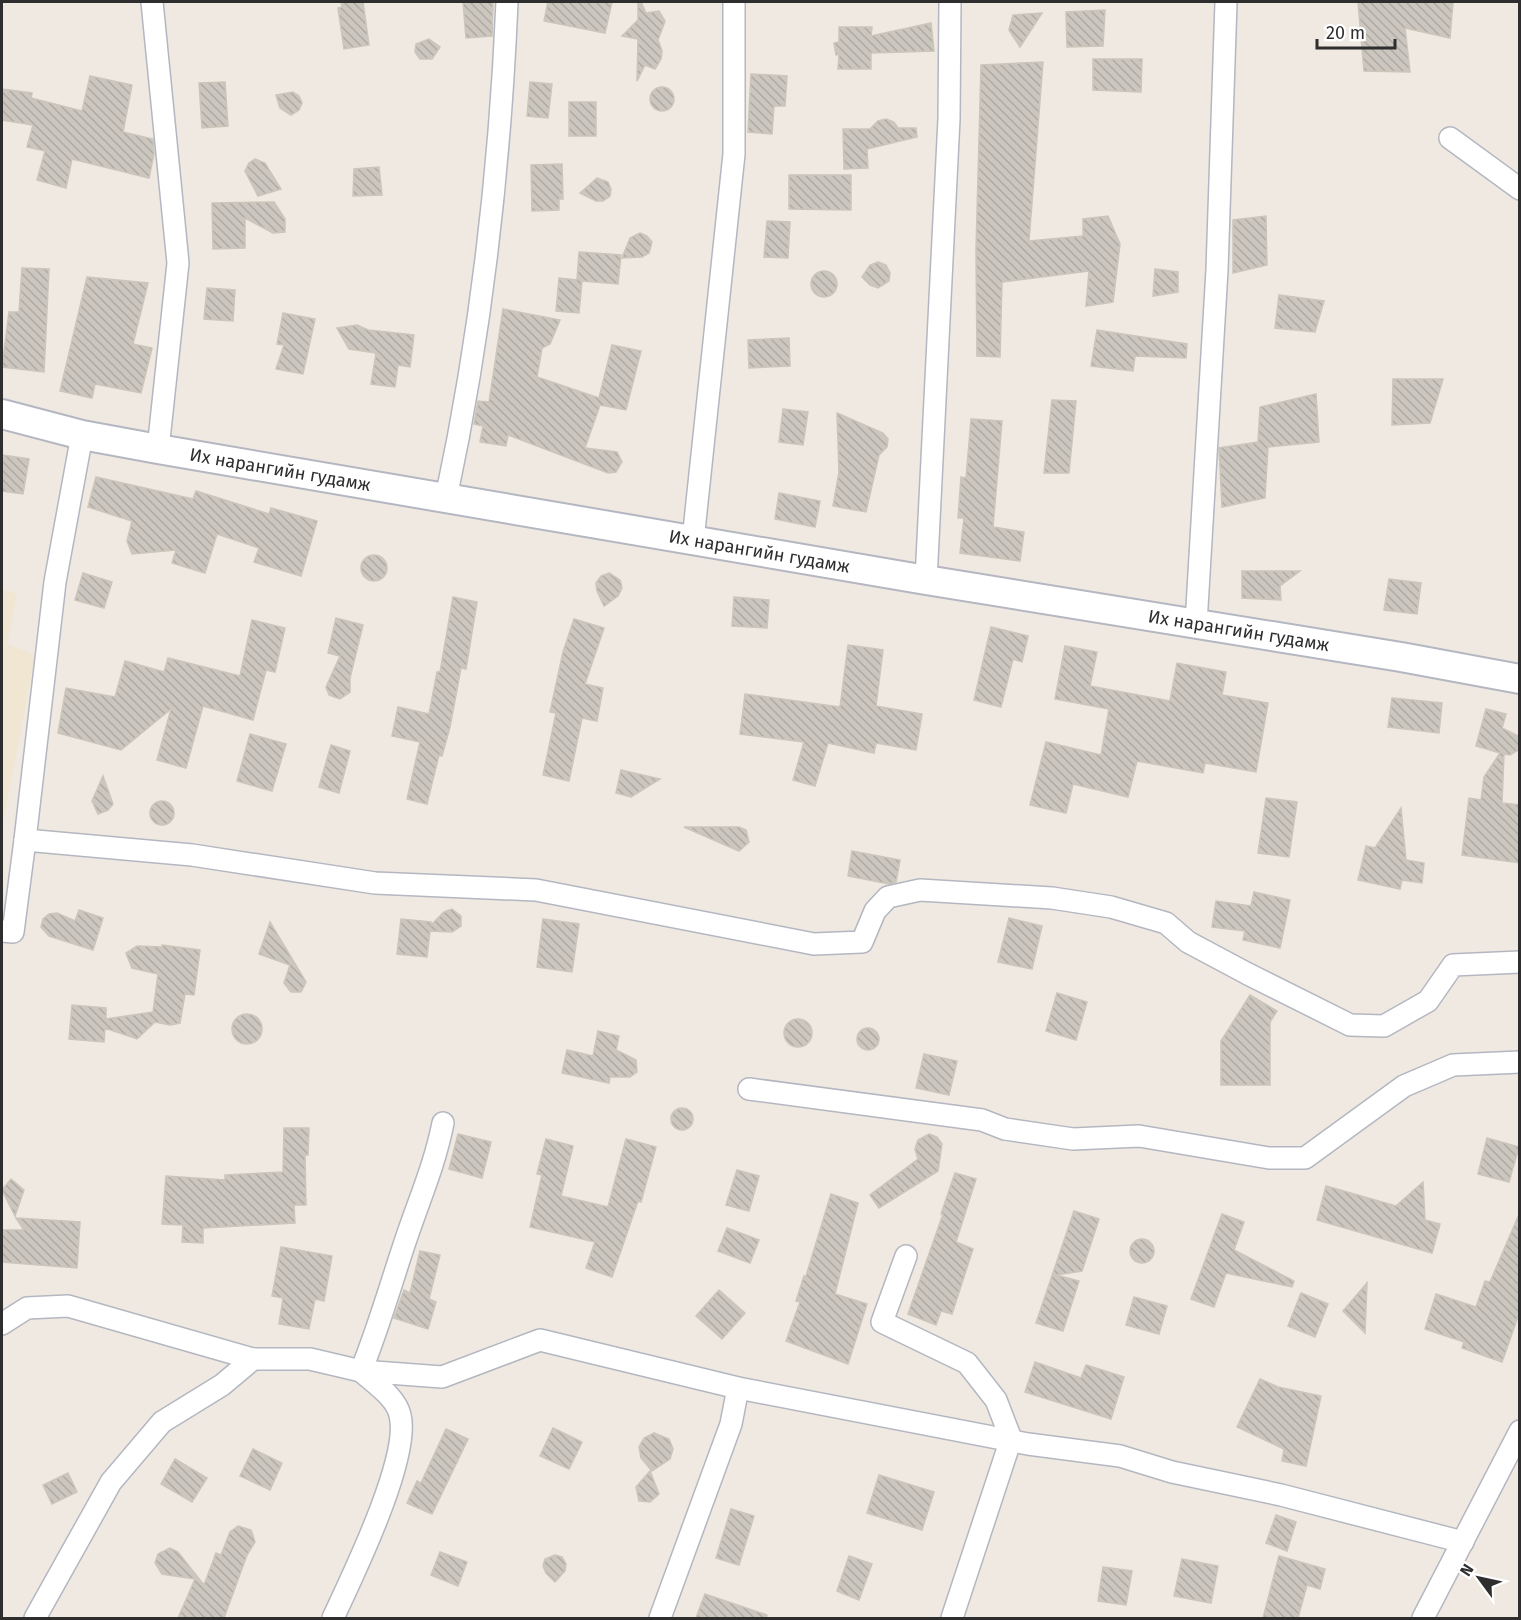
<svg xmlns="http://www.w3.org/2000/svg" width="1521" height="1620" font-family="'Fira Sans',sans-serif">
<defs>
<pattern id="building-back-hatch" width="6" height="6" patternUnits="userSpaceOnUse" patternTransform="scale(1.5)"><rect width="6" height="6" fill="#cbc7bf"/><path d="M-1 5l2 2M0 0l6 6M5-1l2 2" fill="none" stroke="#afaba4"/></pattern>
</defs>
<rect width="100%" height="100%" fill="#efe9e1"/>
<!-- education -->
<polygon fill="#f0e6d1" points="2,589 17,594 7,644 35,655 2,828"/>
<!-- building -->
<g fill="url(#building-back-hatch)" stroke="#cbc5ba" stroke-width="1.5">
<polygon points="341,2 363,2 369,45 344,49 338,8 342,7"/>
<polygon points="463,2 493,2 492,36 466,38"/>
<polygon points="548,2 612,2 605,33 544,21"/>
<polygon points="638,2 641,2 646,13 659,11 665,21 658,40 662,51 661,59 655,69 645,65 637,81 638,39 622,36 638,20"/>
<polygon points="1358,2 1453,2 1450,38 1405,28 1410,72 1364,71"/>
<polygon points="1105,10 1103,46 1067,47 1066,12"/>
<polygon points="1042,13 1020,47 1009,30 1013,15"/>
<polygon points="931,23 934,51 871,53 871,69 838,69 839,54 836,55 834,43 839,42 839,27 872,27 871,36"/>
<polygon points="429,39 440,47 432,59 420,59 415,52 416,44"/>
<polygon points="1093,59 1142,59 1141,92 1093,90"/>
<polygon points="1043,62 1029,241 1083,236 1083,219 1108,216 1120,244 1113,302 1086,306 1089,271 1002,282 1000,357 977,356 976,251 981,65"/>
<polygon points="751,74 787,76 785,106 774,106 772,134 748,132"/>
<polygon points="90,76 132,85 123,132 153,139 154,154 149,178 72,159 66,188 37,180 45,151 27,147 33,125 2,120 2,89 32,93 31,98 82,111"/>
<polygon points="225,82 228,126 202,128 199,83"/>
<polygon points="530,82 552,84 548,118 527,116"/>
<circle cx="662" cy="99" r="12"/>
<polygon points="293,92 299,96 302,103 299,110 291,115 280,108 276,95"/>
<rect x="569" y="102" width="27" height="34"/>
<polygon points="886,119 894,122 898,128 916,128 917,137 867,149 868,168 844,169 843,129 870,129 878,121"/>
<polygon points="255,159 265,163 281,189 258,196 245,171 249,163"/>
<polygon points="562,164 563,199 559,199 559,210 532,211 531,165"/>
<polygon points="379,167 382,195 353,196 354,169"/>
<polygon points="789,175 851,175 851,210 789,209"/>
<polygon points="597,178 608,182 611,189 610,196 603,201 596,201 580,193"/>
<polygon points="274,202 285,219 285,232 273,233 245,218 245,248 213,249 212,203"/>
<polygon points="1266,216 1267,265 1233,273 1233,220"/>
<polygon points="767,221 790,222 788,258 764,257"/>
<polygon points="640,233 647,236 652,242 649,253 642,257 622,258 630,238"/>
<polygon points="579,252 621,255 618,284 582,281 579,313 556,311 559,278 577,280"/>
<polygon points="878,262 886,265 890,273 889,281 878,288 870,285 862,277 870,265"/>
<polygon points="22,268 49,269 44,372 2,367 9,312 19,312"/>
<polygon points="1155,269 1178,272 1178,292 1153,296"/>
<circle cx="824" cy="284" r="13"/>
<polygon points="87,277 148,283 133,344 152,348 141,393 95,384 92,398 60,391"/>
<polygon points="207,288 235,290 233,321 204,319"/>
<polygon points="1279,295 1324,301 1315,332 1275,328"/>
<polygon points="503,309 560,320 550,344 542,348 537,377 599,398 612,345 641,351 626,410 600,405 585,448 617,452 622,462 616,472 608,473 508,435 506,446 480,442 483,426 474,424 478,401 489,402"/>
<polygon points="283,313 315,319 303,374 276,369 284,345 277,344"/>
<polygon points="357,325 368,330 414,335 410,367 398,365 395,387 371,384 376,353 349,349 337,328"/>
<polygon points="1097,330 1187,344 1186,358 1135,356 1133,371 1091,366"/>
<polygon points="789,338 790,366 749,368 748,340"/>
<polygon points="1393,379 1443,379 1430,423 1392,425"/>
<polygon points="1316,394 1319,442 1268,447 1265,498 1222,507 1219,448 1258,442 1260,407"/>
<polygon points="1052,400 1076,401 1069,473 1044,473"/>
<polygon points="783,409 808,412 803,445 779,442"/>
<polygon points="837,413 883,433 888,439 887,447 879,455 866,512 833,506 839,472"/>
<polygon points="971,419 1002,421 993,527 1024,532 1020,561 960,553 964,518 958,518 961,477 966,478"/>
<polygon points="2,455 29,459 23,494 2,491"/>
<polygon points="96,477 193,499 196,491 269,514 271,508 317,521 301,576 254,562 259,548 217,534 205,573 172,563 176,550 132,554 127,541 132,521 88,507"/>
<polygon points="779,493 820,501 815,527 775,519"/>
<circle cx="374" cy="568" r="13"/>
<polygon points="1242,571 1300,571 1280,586 1281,600 1242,598"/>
<polygon points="83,573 112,582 104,608 75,600"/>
<polygon points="609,573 620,580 622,588 618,596 604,606 597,591 596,583 601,576"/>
<polygon points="1389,579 1421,583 1417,614 1384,610"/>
<polygon points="453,597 477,602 466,669 461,668 450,727 442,756 439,755 427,804 407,799 420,742 392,736 398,707 429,714 437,672 440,672"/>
<polygon points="734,597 769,600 767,628 732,626"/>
<polygon points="336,618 363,625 350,678 350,692 340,699 329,695 326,687 340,656 328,653"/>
<polygon points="574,619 604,628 585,684 603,688 597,721 582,718 569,781 543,775 556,713 550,712 563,652"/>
<polygon points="252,620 285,628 275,672 266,670 253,720 203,706 186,768 157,760 171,709 121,750 58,733 66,688 115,697 125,661 164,672 168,658 240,676"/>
<polygon points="991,627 1028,636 1022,662 1013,659 1001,707 974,700"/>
<polygon points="848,645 883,650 876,706 922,714 916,750 876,743 874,753 828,743 815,786 793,780 804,742 740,734 745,694 840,707"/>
<polygon points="1065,646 1097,652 1090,686 1170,701 1177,663 1226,672 1222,695 1268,703 1256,772 1205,763 1203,773 1137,761 1128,797 1073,784 1066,813 1030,805 1046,742 1101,755 1109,709 1055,699"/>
<polygon points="1392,698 1442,703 1439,733 1388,727"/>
<polygon points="1486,709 1506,714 1502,728 1520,737 1520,749 1510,755 1504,754 1502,803 1520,805 1520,863 1462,855 1469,798 1481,800 1484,777 1500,753 1476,746"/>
<polygon points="250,734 286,744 272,791 237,781"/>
<polygon points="331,745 350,751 339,793 319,787"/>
<polygon points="621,770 660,779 631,797 616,793"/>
<polygon points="103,776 113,804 108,810 98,814 92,801"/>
<polygon points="1266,798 1297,802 1289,857 1258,853"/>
<circle cx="162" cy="813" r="12"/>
<polygon points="1401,808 1406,860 1424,863 1422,883 1402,880 1400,889 1358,880 1366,846 1375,848"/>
<polygon points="684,827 739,827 746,830 749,842 739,851"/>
<polygon points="852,851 900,860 896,882 889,884 848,876"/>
<polygon points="1254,892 1290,900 1280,948 1243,940 1245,931 1212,927 1216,901 1251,906"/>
<polygon points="452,909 461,916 461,926 452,932 430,931 427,957 397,954 401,919 431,922 431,925 444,912"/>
<polygon points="79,910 103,918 93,950 49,936 41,927 43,919 49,914 57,913 75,921"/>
<polygon points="1009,918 1042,926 1032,969 998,962"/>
<polygon points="543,919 579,924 572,972 537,967"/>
<polygon points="270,922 306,982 301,992 291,992 284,983 290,965 259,954"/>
<polygon points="162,945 200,950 194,995 185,994 180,1023 170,1025 155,1022 137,1039 105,1028 104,1042 69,1039 72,1005 106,1008 106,1019 153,1012 158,974 132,968 126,953 137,946 162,947"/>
<polygon points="1057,993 1087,1002 1076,1040 1046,1031"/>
<polygon points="1250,995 1277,1011 1270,1022 1270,1085 1221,1085 1221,1041"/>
<circle cx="247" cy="1029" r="15"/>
<circle cx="798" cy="1033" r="14"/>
<circle cx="868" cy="1039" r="11"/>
<polygon points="598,1031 619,1036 616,1050 636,1060 637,1072 630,1077 610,1077 609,1083 562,1073 567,1050 593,1056"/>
<polygon points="924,1054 957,1061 949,1095 916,1088"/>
<circle cx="682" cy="1119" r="11"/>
<polygon points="284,1128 309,1128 308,1155 305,1155 306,1205 294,1205 295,1223 203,1228 203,1243 182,1242 183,1225 162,1224 166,1176 225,1180 225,1175 283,1172"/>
<polygon points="458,1134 491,1142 482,1178 449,1169"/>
<polygon points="929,1134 937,1137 942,1144 938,1171 879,1208 870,1195 918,1159 915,1149 918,1140"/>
<polygon points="1487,1138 1519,1147 1509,1182 1478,1174"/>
<polygon points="546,1139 573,1146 561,1196 608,1207 626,1139 656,1147 641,1202 638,1201 612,1277 586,1268 595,1242 530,1227 542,1175 537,1174"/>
<polygon points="737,1170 759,1176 749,1211 726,1205"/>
<polygon points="955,1173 976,1179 956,1242 973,1249 952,1314 941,1311 936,1325 908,1314 943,1214 941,1214"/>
<polygon points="11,1179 24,1190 15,1216 2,1190"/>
<polygon points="1423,1182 1425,1220 1440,1224 1432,1253 1317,1220 1326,1186 1396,1206"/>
<polygon points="831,1194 858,1203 835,1294 867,1304 848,1364 786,1341 800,1302 796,1301 804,1276 806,1276"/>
<polygon points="1074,1211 1099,1219 1082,1271 1056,1275 1079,1281 1063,1331 1036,1323"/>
<polygon points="1520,1212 1520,1311 1502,1362 1462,1348 1464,1342 1425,1329 1436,1294 1476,1307 1485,1281 1490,1282"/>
<polygon points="1222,1214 1244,1222 1234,1250 1294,1281 1292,1287 1226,1273 1214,1307 1191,1299"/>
<polygon points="16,1218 80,1222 77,1268 2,1262 2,1230 24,1230"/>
<polygon points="727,1228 759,1240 750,1263 718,1251"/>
<circle cx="1142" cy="1251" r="12"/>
<polygon points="281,1247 332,1256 324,1301 315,1299 309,1329 279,1324 283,1298 272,1296"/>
<polygon points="420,1251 440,1255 429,1299 436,1302 428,1329 394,1318 404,1290 410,1293"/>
<polygon points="1367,1283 1365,1333 1343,1311"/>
<polygon points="719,1290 745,1313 722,1339 696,1316"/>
<polygon points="1301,1293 1328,1304 1315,1337 1288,1326"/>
<polygon points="1134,1297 1167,1306 1159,1334 1126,1325"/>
<polygon points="1035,1362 1081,1378 1086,1365 1124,1377 1111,1419 1025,1392"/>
<polygon points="1260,1379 1278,1387 1321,1396 1306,1466 1282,1461 1284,1449 1237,1427"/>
<polygon points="553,1428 582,1442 569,1469 540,1456"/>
<polygon points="446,1429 468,1439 432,1514 407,1503 417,1481 421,1483"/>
<polygon points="654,1433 669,1439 673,1449 670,1459 652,1471 641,1458 639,1447 644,1438"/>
<polygon points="253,1449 282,1463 270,1490 240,1476"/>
<polygon points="175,1459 207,1478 192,1502 161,1484"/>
<polygon points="650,1471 659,1494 650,1502 639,1501 636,1487"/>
<polygon points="68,1473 77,1492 52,1504 43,1485"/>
<polygon points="879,1475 934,1492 922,1530 867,1513"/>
<polygon points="731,1509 754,1516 739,1565 716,1558"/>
<polygon points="1276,1515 1296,1522 1287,1551 1266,1543"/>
<polygon points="238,1526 251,1530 255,1542 247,1555 224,1618 178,1618 195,1579 162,1574 155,1563 158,1554 170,1548 178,1552 204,1585 216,1553 221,1555 230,1532"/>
<polygon points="440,1552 467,1562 458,1586 431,1575"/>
<polygon points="555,1555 562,1557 566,1564 565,1571 555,1582 546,1573 543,1566 545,1559"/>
<polygon points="849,1556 872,1564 859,1600 837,1591"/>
<polygon points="1279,1556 1325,1569 1320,1589 1307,1585 1298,1618 1263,1618"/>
<polygon points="1182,1559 1218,1566 1211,1603 1174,1596"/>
<polygon points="1103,1567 1132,1571 1126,1605 1098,1601"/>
<polygon points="705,1594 767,1615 766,1618 696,1618"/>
</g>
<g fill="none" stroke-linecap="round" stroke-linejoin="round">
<!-- minor casing -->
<g stroke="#b4b7c1" stroke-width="24">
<g id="minor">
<polyline points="152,2 178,263 158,449"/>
<polyline points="1450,138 1520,189"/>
<path d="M446 498C481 335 500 168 507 2"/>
<polyline points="693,540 734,154 734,2"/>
<polyline points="926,580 949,119 950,2"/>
<polyline points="1196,624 1217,270 1226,2"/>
<polyline points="25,840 55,582 82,435"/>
<polyline points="2,931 13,932 25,840 192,855 375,883 536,890 814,944 862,942 875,911 888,897 920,890 1052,898 1111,907 1166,923 1188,942 1248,974 1350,1025 1384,1026 1428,1001 1453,965 1520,962"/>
<polyline points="749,1089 982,1120 1005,1129 1073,1139 1139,1136 1269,1158 1305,1158 1404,1086 1453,1065 1520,1062"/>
<polyline points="906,1256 882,1322 967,1363 996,1400 1011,1439 952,1618"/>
<polyline points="2,1324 27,1308 68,1306 253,1359"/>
<path d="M361 1371C378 1329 390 1287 404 1245 418 1202 434 1168 443 1123"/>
<polyline points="35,1618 111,1482 162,1422 222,1385 253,1359 310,1359 361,1371 442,1377 540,1340 738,1388 1028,1444 1120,1456 1172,1472 1281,1495 1463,1542"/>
<path d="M333 1618C352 1577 411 1457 400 1415 396 1397 374 1383 361 1371"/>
<polyline points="660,1618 731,1424 738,1388"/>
<polyline points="1423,1618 1520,1431"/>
</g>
</g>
<!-- secondary casing -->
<g stroke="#b4b7c1" stroke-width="32">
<g id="secondary">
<path id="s1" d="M2 414 82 435 158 449 926 580 1401 657 1520 679"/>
</g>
</g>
<!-- minor -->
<use href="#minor" stroke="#fff" stroke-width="21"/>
<!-- secondary -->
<use href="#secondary" stroke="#fff" stroke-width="28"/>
</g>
<g text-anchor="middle" stroke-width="4.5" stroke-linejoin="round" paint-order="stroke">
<!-- street labels -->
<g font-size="18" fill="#2e2e2e" stroke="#fff">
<text dy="6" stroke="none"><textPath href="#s1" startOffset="284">Их нарангийн гудамж</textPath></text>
<text dy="6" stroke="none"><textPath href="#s1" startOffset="770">Их нарангийн гудамж</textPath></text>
<text dy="6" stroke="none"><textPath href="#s1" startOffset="1256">Их нарангийн гудамж</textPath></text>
</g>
</g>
<!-- border -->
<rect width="1521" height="1620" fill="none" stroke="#2e2e2e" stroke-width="6"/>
<!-- north arrow -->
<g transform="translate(1479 1578) rotate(303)" stroke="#ffffff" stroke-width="4.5" paint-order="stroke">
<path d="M0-4.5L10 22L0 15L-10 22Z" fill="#2e2e2e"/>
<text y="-9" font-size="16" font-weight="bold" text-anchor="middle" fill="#2e2e2e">N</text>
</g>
<!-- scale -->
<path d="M1317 39v9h78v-9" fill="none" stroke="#2e2e2e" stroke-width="3"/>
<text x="1326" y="39" font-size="18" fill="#2e2e2e" stroke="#ffffff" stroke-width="4.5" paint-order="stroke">20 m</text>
</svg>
